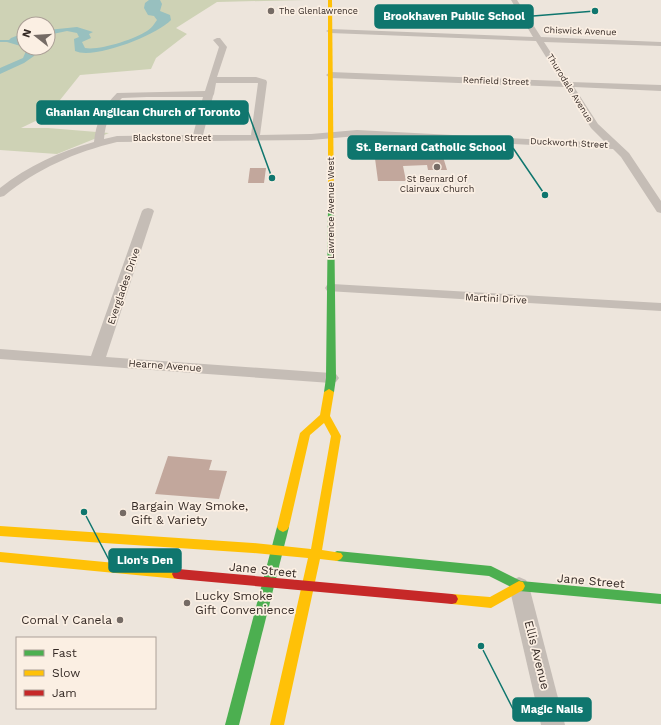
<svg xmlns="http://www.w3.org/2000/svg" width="661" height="725" font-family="'Work Sans',sans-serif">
<rect width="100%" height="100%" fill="#ede5dc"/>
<!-- green -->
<path fill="#ced2b5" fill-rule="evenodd" d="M0 0H306L217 2 176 28 187 34 156 58 151 69 80 75 48 115 21 128H48L109 133 57 154 0 150ZM24 24H48V48H24Z"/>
<!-- water -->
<g fill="#98c0bf">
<path d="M149 0H160L162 4 160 11 170 15 171 20C157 35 94 60 75 51L74 39 79 37 77 33 67 31 48 35V30L77 27 93 32 89 34 91 38 82 42 85 48C99 51 135 39 147 31 152 28 154 24 157 20L154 16 148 15 144 8 145 3Z"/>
<polygon points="24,33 24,47 7,42 11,38"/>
<polygon points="25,48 35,49 36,50 34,56 24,63 0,74 0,68 23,58 26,51"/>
</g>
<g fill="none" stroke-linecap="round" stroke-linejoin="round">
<!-- stream -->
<polygon fill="#98c0bf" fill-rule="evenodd" points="0,40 15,40 16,41 15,42 0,42"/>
</g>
<!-- building -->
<g fill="#c2a79c">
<polygon points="441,150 447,170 428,170 427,165 403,166 406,181 378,181 374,151"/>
<polygon points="250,168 266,168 264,183 248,183"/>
<polygon points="168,456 212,460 209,470 227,471 219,499 155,494"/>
</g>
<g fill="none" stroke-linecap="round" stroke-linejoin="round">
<!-- street -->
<g fill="#c5bdb6" fill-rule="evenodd">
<path d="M511 0H517L541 37 661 42V46L544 42 570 82 661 85V91L574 87 598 124 629 153 661 201V213L657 212 621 157 613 149 357 136 311 140 117 142C75 152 37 169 4 196L0 197V188C28 166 60 151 94 142 96 122 103 107 117 93L205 91 219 47 213 40 217 38H220L227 47 217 77H256L266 80 267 82 260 135 311 134 357 130 606 143 591 128 565 87 330 78 326 75 330 72 561 81 536 41 330 33 326 31 330 29 533 37ZM216 83H258L251 135H203L213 96 214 94ZM147 97H203L193 135 117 136 104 139C105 123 111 109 122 98Z"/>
<polygon points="148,208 152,209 154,211 106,357 331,373 336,374 339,378 336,382 331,383 0,359 0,349 91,356 142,211 144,209"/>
<polygon points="332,284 661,303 661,311 327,291 325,288 327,285"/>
<polygon points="519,577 526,580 529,586 565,725 541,725 509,586 512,580"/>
</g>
<!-- fast -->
<g fill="#4caf50" fill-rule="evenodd">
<polygon points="331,206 334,208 336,378 334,392 329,395 324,392 326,378 328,208"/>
<polygon points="283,522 287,524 289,527 239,725 225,725 277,527 279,524"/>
<polygon points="337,551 491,566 521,581 661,594 661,604 519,591 489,576 337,561 333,559 331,556 333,553"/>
</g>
<!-- slow -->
<g fill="#ffc107" fill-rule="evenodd">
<polygon points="328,0 332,0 334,208 331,210 328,208"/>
<polygon points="329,389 334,392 330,416 341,436 322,550 341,553 343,556 341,559 337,561 320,559 284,725 270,725 308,558 253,553 0,536 0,526 253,543 311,549 331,436 324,423 310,435 289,527 287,530 283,532 279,530 277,527 300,433 320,415 324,392"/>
<polygon points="0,552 178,569 182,570 184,574 182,578 178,579 0,562"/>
<polygon points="519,581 523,582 525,586 523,590 491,608 452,604 448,603 446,599 448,595 452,594 490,597"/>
</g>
<!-- jam -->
<polygon fill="#c62828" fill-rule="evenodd" points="178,569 452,594 456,595 458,599 456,603 452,604 178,579 174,578 172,574 174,570"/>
</g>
<!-- markers -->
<g fill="#756b65" stroke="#fbefe3" stroke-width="1.5">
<circle cx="271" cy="11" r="4"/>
<circle cx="437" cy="167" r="4"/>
<circle cx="123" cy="513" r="4"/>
<circle cx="187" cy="603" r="4"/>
<circle cx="120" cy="620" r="4"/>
</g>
<g text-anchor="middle" stroke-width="3.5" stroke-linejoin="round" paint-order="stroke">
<!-- far-poi labels -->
<g font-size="9" fill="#352a25" stroke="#fbefe3" text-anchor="start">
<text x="279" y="14">The Glenlawrence</text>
<text x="437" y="182" text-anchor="middle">St Bernard Of<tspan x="437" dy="10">Clairvaux Church</tspan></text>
</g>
<!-- far-street labels -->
<g font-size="9" fill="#352a25" stroke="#fbefe3">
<text transform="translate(580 31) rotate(2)" y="3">Chiswick Avenue</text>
<text transform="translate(496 81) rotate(2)" y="3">Renfield Street</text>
<text transform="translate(570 88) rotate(58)" y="3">Thurodale Avenue</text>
<text x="172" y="141">Blackstone Street</text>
<text transform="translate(569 143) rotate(3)" y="3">Duckworth Street</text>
<text transform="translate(331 208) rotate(-90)" y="3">Lawrence Avenue West</text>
</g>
<!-- street labels -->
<g font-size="10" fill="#352a25" stroke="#fbefe3">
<text transform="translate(123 286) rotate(-71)" y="4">Everglades Drive</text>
<text transform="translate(496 298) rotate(3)" y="4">Martini Drive</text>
<text transform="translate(165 365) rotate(4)" y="4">Hearne Avenue</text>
</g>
<!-- near-poi labels -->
<g font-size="12" fill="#352a25" stroke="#fbefe3" text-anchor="start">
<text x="131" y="510">Bargain Way Smoke,<tspan x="131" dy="14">Gift &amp; Variety</tspan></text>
<text x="195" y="600">Lucky Smoke<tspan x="195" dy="14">Gift Convenience</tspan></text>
<text x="112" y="624" text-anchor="end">Comal Y Canela</text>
</g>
<!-- near-street labels -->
<g font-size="12" fill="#352a25" stroke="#fbefe3">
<text transform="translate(263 570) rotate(6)" y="4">Jane Street</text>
<text transform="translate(591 581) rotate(5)" y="4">Jane Street</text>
<text transform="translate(537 655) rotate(76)" y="4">Ellis Avenue</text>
</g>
</g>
<!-- callouts -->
<path fill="none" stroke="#0f766e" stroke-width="1.5" d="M595 11L533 16M272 178L248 112M545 195L513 148M84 512L109 560M481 646L513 709"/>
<g fill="#0f766e" stroke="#fbefe3" stroke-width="1.5">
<circle cx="595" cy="11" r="4"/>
<circle cx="272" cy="178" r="4"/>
<circle cx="545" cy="195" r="4"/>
<circle cx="84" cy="512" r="4"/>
<circle cx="481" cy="646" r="4"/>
</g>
<g fill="#0f766e" stroke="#0f766e" stroke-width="1.5">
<rect x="375" y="5" width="158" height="23" rx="4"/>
<rect x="37" y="101" width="211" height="23" rx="4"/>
<rect x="348" y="136" width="165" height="23" rx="4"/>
<rect x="109" y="549" width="72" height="23" rx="4"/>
<rect x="513" y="698" width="78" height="23" rx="4"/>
</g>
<g font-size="11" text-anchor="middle" font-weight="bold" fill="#fff">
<text x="454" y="20">Brookhaven Public School</text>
<text x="143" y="116">Ghanian Anglican Church of Toronto</text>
<text x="431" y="151">St. Bernard Catholic School</text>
<text x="145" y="564">Lion's Den</text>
<text x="552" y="713">Magic Nails</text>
</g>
<!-- legend -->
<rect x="16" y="637" width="140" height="72" fill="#fbefe3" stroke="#aca097"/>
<rect x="24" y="650" width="20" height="6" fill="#4caf50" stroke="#aca097"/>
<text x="52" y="657" font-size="12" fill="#352a25">Fast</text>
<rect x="24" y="670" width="20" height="6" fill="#ffc107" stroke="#aca097"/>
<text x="52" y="677" font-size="12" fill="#352a25">Slow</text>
<rect x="24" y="690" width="20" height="6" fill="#c62828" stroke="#aca097"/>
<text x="52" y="697" font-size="12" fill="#352a25">Jam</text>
<!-- north arrow -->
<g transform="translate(36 36) rotate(287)"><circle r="19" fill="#fbefe3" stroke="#aca097"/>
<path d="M0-3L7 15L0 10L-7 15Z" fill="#756b65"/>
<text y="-6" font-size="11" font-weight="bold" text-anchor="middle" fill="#352a25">N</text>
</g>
</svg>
